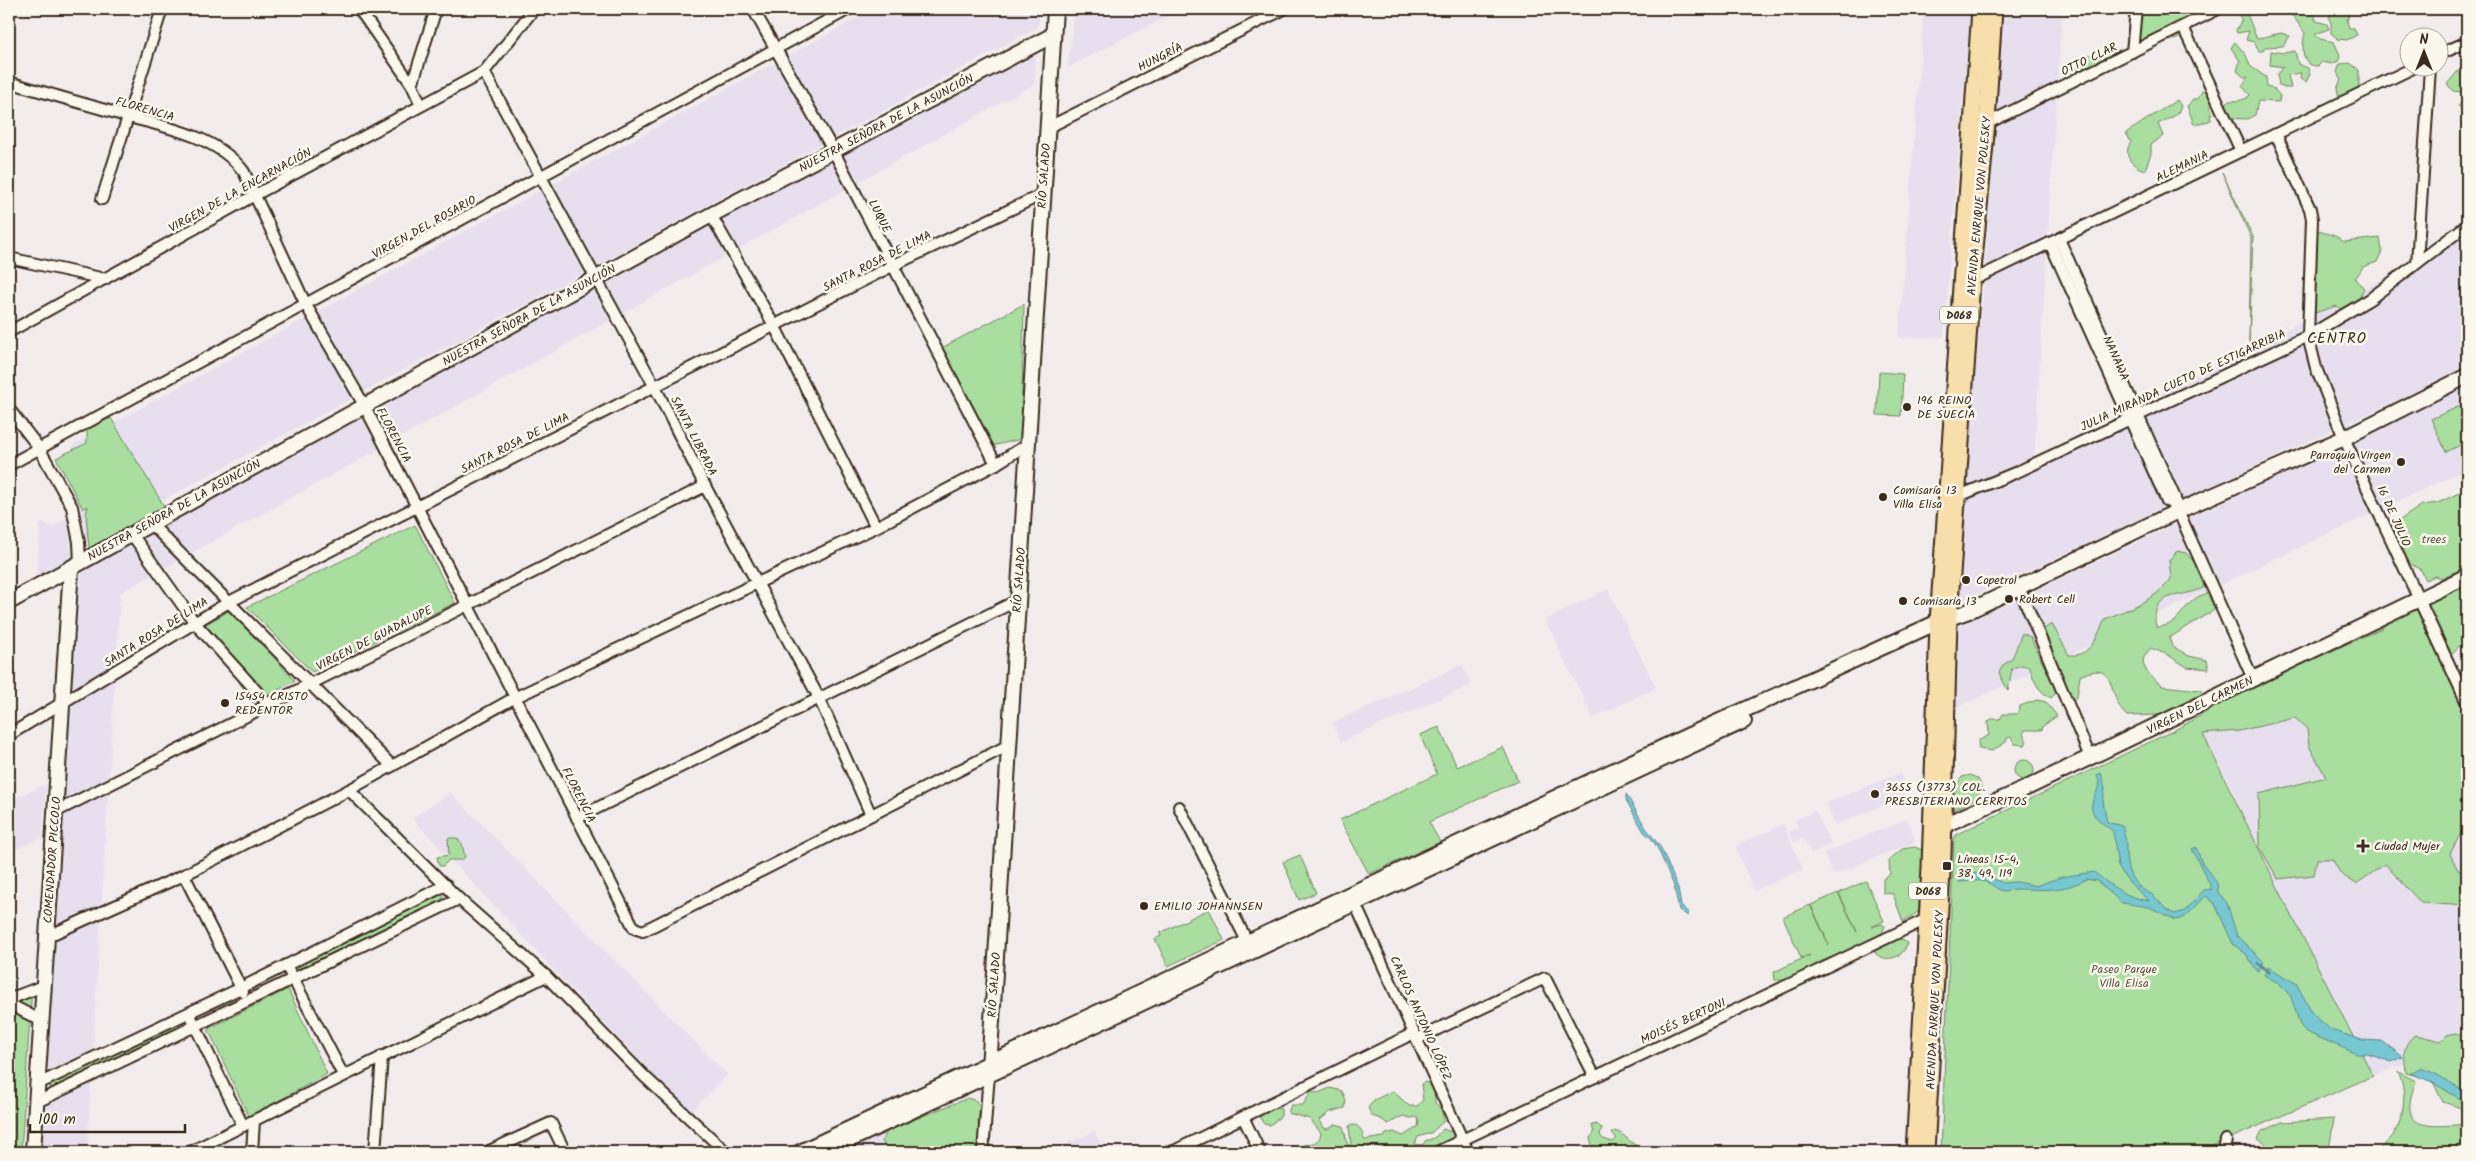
<svg xmlns="http://www.w3.org/2000/svg" width="2476" height="1161" font-family="Kalam,sans-serif">
<rect width="100%" height="100%" fill="#f2eced"/>
<filter id="ink" filterUnits="userSpaceOnUse"><feTurbulence type="fractalNoise" baseFrequency=".02" numOctaves="2"/><feDisplacementMap in="SourceGraphic" scale="10" xChannelSelector="R" yChannelSelector="G"/><feConvolveMatrix kernelMatrix="1 2 1 2 8 2 1 2 1" color-interpolation-filters="sRGB"/></filter>
<g filter="url(#ink)">
<!-- built -->
<g fill="#e7dfee">
<polygon points="874,9 1040,9 1038,27 76,547 73,558 39,577 37,571 40,523 54,527 67,517 73,528 73,445"/>
<polygon points="1076,9 1181,9 1067,68"/>
<polygon points="1924,9 1970,9 1944,337 1899,338"/>
<polygon points="2002,9 2062,9 2034,459 2467,236 2467,368 1954,605 1959,497 1983,294"/>
<polygon points="1036,43 1035,84 120,593 87,1152 35,1152 71,577"/>
<polygon points="2467,386 2467,469 1956,708 1958,627"/>
<polygon points="1608,589 1656,688 1593,718 1545,620"/>
<polygon points="2423,618 2467,714 2467,1040 2373,1076 2287,910 2229,783 2196,719"/>
<polygon points="1462,665 1471,685 1341,742 1332,723"/>
<polygon points="1900,773 1909,795 1835,825 1826,803"/>
<polygon points="46,784 42,838 9,852 9,801"/>
<polygon points="451,793 727,1075 689,1114 412,818"/>
<polygon points="1815,811 1831,844 1811,853 1804,839 1794,842 1789,832 1798,828 1795,820"/>
<polygon points="1907,819 1916,841 1833,875 1824,853"/>
<polygon points="1783,824 1803,869 1754,891 1735,846"/>
<polygon points="891,1130 900,1152 842,1152"/>
<polygon points="1095,1131 1104,1152 1050,1152"/>
</g>
<!-- green -->
<g fill="#a9dea0" stroke="#72845f">
<polygon points="2156,9 2227,9 2207,15 2197,26 2177,39 2145,47 2131,39 2134,18"/>
<polygon points="2239,9 2261,9 2252,10 2247,14 2256,37 2259,38 2281,33 2290,36 2283,46 2265,47 2263,51 2259,51 2254,42 2246,40 2249,31 2237,33 2236,30 2242,20 2236,11"/>
<path d="M2287 9H2296L2297 12 2309 10 2314 13 2316 21 2327 24 2329 29 2315 34 2320 39 2334 42 2340 55 2339 61 2331 64 2322 62 2318 66C2300 67 2302 44 2305 33L2293 16 2287 12Z"/>
<polygon points="2332,9 2351,9 2347,21 2349,28 2354,28 2357,35 2347,40 2338,39 2331,33 2331,23 2329,18"/>
<path d="M2235 42 2246 55 2250 66 2266 77 2267 87 2274 89 2280 96 2279 102 2258 101 2255 115 2247 119 2230 118 2223 108 2228 101C2236 101 2245 101 2250 95L2242 86 2248 77H2244L2237 71 2240 61 2231 48Z"/>
<path d="M2114 48 2122 52 2077 73 2074 67 2077 61C2083 58 2089 55 2096 52 2106 52 2101 59 2114 48Z"/>
<polygon points="2271,51 2283,53 2295,51 2298,64 2308,68 2310,74 2306,82 2300,79 2301,73 2288,75 2291,88 2284,88 2279,85 2277,74 2283,67 2270,65"/>
<polygon points="2350,63 2359,70 2359,89 2346,100 2339,97 2337,89 2341,79 2337,72 2340,64"/>
<polygon points="2458,71 2464,78 2467,77 2467,110 2458,106 2464,100 2461,92 2453,91 2447,84"/>
<polygon points="2202,91 2209,91 2214,98 2210,108 2213,114 2210,115 2211,120 2200,124 2194,124 2187,106 2194,99 2198,99"/>
<path d="M2177 100 2181 106C2178 118 2168 118 2158 124L2163 136 2151 145V154L2145 170C2131 166 2122 155 2131 142L2126 133Z"/>
<polygon points="2222,172 2253,237 2249,342 2251,238"/>
<path d="M2319 230C2327 236 2333 232 2344 242L2380 238 2382 251 2377 262 2363 267 2355 279 2364 288 2355 308 2343 310 2336 306 2312 314 2309 254 2316 249 2308 237Z"/>
<polygon points="1024,304 1021,439 988,447 936,351"/>
<polygon points="1879,372 1903,374 1901,416 1877,415"/>
<polygon points="2467,403 2467,442 2446,452 2431,419"/>
<polygon points="111,418 164,506 89,549 86,514 88,506 83,509 56,458 87,443 87,429"/>
<path d="M2467 489V567L2441 578 2435 576 2426 580 2421 570C2406 563 2389 546 2387 529L2422 505 2438 503Z"/>
<polygon points="415,525 455,603 312,672 247,607"/>
<path d="M2177 551 2186 553 2206 575 2203 588C2182 599 2149 589 2156 627 2186 627 2182 592 2215 593L2220 602 2213 611 2169 638 2172 646 2189 656 2207 660 2209 669 2187 667 2168 655 2151 648 2144 656 2143 664 2147 672 2162 686 2200 690 2208 700 2159 715 2127 716C2106 699 2119 657 2080 676L2077 696 2072 702 2044 651V629L2052 624 2069 655C2091 657 2097 636 2105 619 2128 609 2156 600 2171 579L2169 560Z"/>
<polygon points="2467,583 2467,639 2442,663 2449,679 2467,693 2467,821 2450,854 2458,870 2467,873 2467,906 2421,903 2385,864 2356,884 2341,874 2332,859 2317,859 2314,875 2278,879 2260,848 2259,794 2326,777 2309,746 2307,729 2295,718 2239,731 2203,734 2273,878 2373,1076 2199,1152 1941,1152 1954,838 1957,834 2173,731 2240,693 2382,628 2405,602"/>
<polygon points="231,610 295,681 253,703 202,626"/>
<path d="M2022 633 2030 637 2057 692 2051 698C2037 690 2034 682 2030 667L2022 665 2012 668 2008 691 1999 673 2003 665 2012 659Z"/>
<polygon points="2037,700 2046,702 2057,716 2043,726 2042,730 2025,730 2023,734 2027,742 2024,745 2015,744 2011,737 2007,738 2006,742 1992,751 1979,749 1978,741 1989,735 1988,722 1991,719 2000,719 2003,714 2017,714 2020,706"/>
<polygon points="1439,727 1457,767 1503,747 1518,781 1429,822 1440,842 1369,874 1340,820 1437,774 1420,735"/>
<circle cx="2024" cy="770" r="10"/>
<path d="M1971 775 1978 779C1980 783 1982 787 1980 791 1979 798 1960 809 1953 808L1950 800C1956 793 1956 784 1962 777Z"/>
<polygon points="448,838 457,838 462,844 465,857 462,860 449,860 443,866 439,866 437,857 449,855"/>
<polygon points="1915,847 1926,852 1930,865 1922,880 1921,910 1903,922 1893,894 1883,893 1883,879 1890,874 1889,860 1902,849"/>
<polygon points="1300,855 1316,893 1299,900 1283,862"/>
<path d="M1866 881 1884 921 1871 927 1882 924 1885 926 1881 936 1892 934 1907 943C1905 957 1886 964 1875 953L1876 945 1849 951 1819 962 1792 980H1775L1774 972 1810 955 1801 958 1783 917 1810 905 1829 945 1811 905 1838 893 1857 932 1839 893Z"/>
<polygon points="441,895 443,895 443,899 301,968 298,966"/>
<polygon points="1209,909 1224,940 1168,966 1155,939 1161,936 1160,933"/>
<polygon points="32,987 21,1152 9,1152 9,996"/>
<polygon points="288,989 327,1074 249,1117 208,1029"/>
<polygon points="181,1021 183,1021 183,1025 51,1088 50,1085"/>
<path d="M2456 1033 2467 1039V1110L2443 1102 2432 1080 2406 1073C2405 1057 2400 1044 2416 1035L2441 1041 2447 1035Z"/>
<path d="M2398 1072 2416 1081C2396 1132 2428 1127 2467 1124V1145L2461 1152H2376C2382 1146 2391 1140 2395 1132 2405 1114 2407 1090 2398 1072Z"/>
<path d="M1426 1082 1434 1086 1435 1103 1441 1109 1444 1121 1431 1133 1418 1137 1415 1144 1423 1145 1425 1141 1434 1138 1443 1129 1452 1132 1453 1136 1451 1141 1423 1152H1386C1382 1146 1376 1145 1369 1146L1367 1152H1297L1303 1145C1311 1144 1320 1143 1321 1133L1310 1119 1288 1113 1291 1105H1303L1311 1091 1318 1093 1330 1088 1342 1091 1346 1100 1345 1108 1330 1112 1320 1120 1324 1128 1328 1129 1335 1124 1343 1126 1348 1146 1351 1144 1349 1126C1359 1122 1362 1131 1364 1140L1384 1137 1386 1134 1394 1132 1403 1136 1418 1127 1419 1119 1416 1117 1411 1118 1403 1116 1388 1124 1381 1119 1372 1116 1368 1108 1374 1100 1393 1091 1409 1106H1417L1423 1100 1421 1084Z"/>
<polygon points="968,1098 976,1101 980,1106 978,1123 981,1140 978,1149 972,1152 888,1152 882,1141 888,1130"/>
<polygon points="1273,1107 1281,1109 1281,1116 1270,1125 1264,1124 1260,1118 1260,1111"/>
<polygon points="2334,1119 2329,1149 2331,1152 2279,1152 2258,1139 2262,1131 2282,1122"/>
<path d="M1597 1124 1602 1129 1600 1135 1603 1139 1613 1142 1617 1138 1612 1134 1614 1131C1625 1133 1629 1143 1639 1147L1638 1152H1596L1597 1148 1592 1145 1590 1138 1594 1133 1592 1125Z"/>
</g>
<!-- water -->
<g fill="#77c7d2" stroke="#5f888a">
<path d="M2101 773 2105 788 2103 801 2107 822 2122 826C2131 848 2119 865 2138 886 2142 890 2149 892 2154 896 2162 904 2165 910 2175 914L2185 911 2204 890 2212 889 2192 849 2196 847 2202 863 2217 883 2218 892 2227 903 2237 936 2263 961 2258 972 2246 954 2233 944 2215 904 2206 896C2193 904 2192 917 2176 920L2149 907 2122 903 2097 881 2086 879C2062 893 2041 889 2015 889 2011 889 2007 891 2003 891 1997 890 1992 884 1986 882 1978 879 1968 882 1959 882L1960 877 1968 874 1979 873 2003 883 2017 882 2036 886 2061 877 2094 872C2111 886 2127 898 2149 901L2129 882 2118 867 2113 831C2091 815 2085 811 2100 786L2097 775Z"/>
<polygon points="1626,794 1646,828 1661,848 1678,888 1681,906 1689,913 1688,916 1679,910 1674,886 1658,849 1652,839 1644,832 1626,800"/>
<polygon points="2268,967 2296,983 2312,1013 2331,1030 2362,1040 2382,1041 2403,1057 2392,1062 2367,1054 2357,1054 2306,1032 2300,1025 2291,997 2280,984 2264,975"/>
<polygon points="2420,1068 2431,1072 2467,1092 2467,1103 2430,1081 2410,1073"/>
</g>
<g fill="none" stroke-linecap="round" stroke-linejoin="round">
<!-- stream -->
<polyline stroke="#5f888a" stroke-width="3" points="2258,963 2269,972"/>
<!-- street casing -->
<g stroke="#3b2a1e" stroke-width="14">
<g id="street">
<polyline points="359,9 412,85 421,105"/>
<polyline points="753,9 833,150 996,464"/>
<polyline points="2183,27 2241,151"/>
<polyline points="2132,52 2136,9"/>
<polyline points="2438,55 2467,42"/>
<polyline points="484,72 655,387 705,486 819,698 871,815"/>
<path d="M9 82C45 93 82 103 119 114 162 127 216 134 244 172L306 305 364 405 417 507 634 928 643 931 1009 745"/>
<polyline points="412,85 436,9"/>
<polyline points="1984,125 2218,9"/>
<polyline points="1047,128 1284,9"/>
<polyline points="2276,134 2310,209 2312,219 2308,336 2316,368 2344,438 2467,703"/>
<polyline points="102,199 162,9"/>
<polyline points="711,215 775,327 876,527"/>
<polyline points="2059,239 2175,498 2176,506 2253,679"/>
<polyline points="2050,243 2167,501 2176,506"/>
<polyline points="9,258 105,279"/>
<polyline points="2417,263 2430,68"/>
<polyline points="1969,282 2413,68"/>
<polyline points="9,332 255,195 484,72 534,9"/>
<polyline points="9,409 39,448 72,507 79,542 80,563"/>
<polyline points="9,465 849,9"/>
<polyline points="1954,498 2017,472 2308,336 2370,299 2467,225"/>
<polyline points="150,523 392,766"/>
<polyline points="131,533 195,623 269,705"/>
<polyline points="2019,587 2090,757"/>
<polyline points="9,735 229,602 892,266 1043,194"/>
<polyline points="349,790 459,899 546,976 645,1077 726,1152"/>
<polyline points="1179,807 1250,947"/>
<polyline points="55,812 705,486"/>
<polyline points="577,818 1018,600"/>
<polyline points="184,875 243,992"/>
<polyline points="1352,897 1468,1152"/>
<polyline points="46,937 184,875 349,790 514,698 876,527 996,464 1028,444"/>
<polyline points="286,965 343,1075"/>
<polyline points="9,1002 17,996 43,986"/>
<polyline points="9,1004 40,1020"/>
<polyline points="189,1013 243,1126"/>
<polyline points="1417,1039 1545,978 1595,1077"/>
<polyline points="38,1084 241,988 446,885"/>
<polyline points="37,1102 459,899"/>
<polyline points="1244,1119 1260,1152"/>
<polyline points="190,1152 546,976"/>
<polyline points="252,1152 254,1121"/>
<polyline points="375,1152 382,1056"/>
<polyline points="487,1152 551,1123 565,1152"/>
<polyline points="983,1152 989,1074"/>
<polyline points="1172,1152 1414,1033"/>
<polyline points="1437,1152 1931,917"/>
<polyline points="2224,1152 2226,1140"/>
</g>
</g>
<!-- secondary casing -->
<g stroke="#3b2a1e" stroke-width="18">
<g id="secondary">
<polyline points="9,602 711,215 1053,35"/>
<polyline points="1935,829 2018,792 2467,576"/>
<polyline points="989,1069 1055,9"/>
<polyline points="33,1152 71,568"/>
<polyline points="800,1152 1687,736 1938,622 1969,611 2178,511 2344,438 2467,376"/>
<polyline points="824,1152 1744,721"/>
</g>
</g>
<!-- primary casing -->
<g stroke="#3b2a1e" stroke-width="19">
<g id="primary">
<polyline points="1914,1152 1930,868 1938,622 1980,9"/>
<polyline points="1926,1152 1943,855 1949,618 1972,281 1987,123 1994,9"/>
</g>
</g>
<!-- street -->
<use href="#street" stroke="#fbf7ec" stroke-width="10"/>
<!-- secondary -->
<use href="#secondary" stroke="#fbf7ec" stroke-width="14"/>
<!-- primary -->
<use href="#primary" stroke="#f8deab" stroke-width="15"/>
</g>
</g>
<!-- markers -->
<g fill="#3b2a1e" stroke="#fbf7ec" stroke-width="2">
<circle cx="1907" cy="407" r="5"/>
<circle cx="2401" cy="462" r="5"/>
<circle cx="1883" cy="497" r="5"/>
<circle cx="1966" cy="580" r="5"/>
<circle cx="2009" cy="599" r="5"/>
<circle cx="1903" cy="601" r="5"/>
<circle cx="225" cy="703" r="5"/>
<circle cx="1875" cy="794" r="5"/>
<path d="M2360.5 838.5h5v5h5v5h-5v5h-5v-5h-5v-5h5z"/>
<rect x="1942" y="861" width="10" height="10" rx="2.5"/>
<circle cx="1144" cy="906" r="5"/>
</g>
<g text-anchor="middle" stroke-width="5" stroke-linejoin="round" paint-order="stroke">
<!-- shield labels -->
<g fill="#fbf7ec" stroke="#75685c" stroke-width="1">
<rect x="1940" y="306.5" width="38" height="17" rx="4"/>
<rect x="1909" y="882.5" width="38" height="17" rx="4"/>
</g>
<g font-size="11" font-weight="bold" fill="#3b2a1e">
<text x="1959" y="319">D068</text>
<text x="1928" y="895">D068</text>
</g>
<!-- street labels -->
<g font-size="12" fill="#3b2a1e" stroke="#fbf7ec">
<text transform="translate(1160 57) rotate(-27)" y="4">HUNGRÍA</text>
<text transform="translate(2089 59) rotate(-26)" y="4">OTTO CLAR</text>
<text transform="translate(145 109) rotate(16)" y="4">FLORENCIA</text>
<text transform="translate(886 123) rotate(-28)" y="4">NUESTRA SEÑORA DE LA ASUNCIÓN</text>
<text transform="translate(2182 166) rotate(-26)" y="4">ALEMANIA</text>
<text transform="translate(1044 176) rotate(-86)" y="4">RÍO SALADO</text>
<text transform="translate(240 190) rotate(-29)" y="4">VIRGEN DE LA ENCARNACIÓN</text>
<text transform="translate(1979 206) rotate(-85)" y="4">AVENIDA ENRIQUE VON POLESKY</text>
<text transform="translate(880 216) rotate(63)" y="4">LUQUE</text>
<text transform="translate(424 227) rotate(-29)" y="4">VIRGEN DEL ROSARIO</text>
<text transform="translate(877 261) rotate(-27)" y="4">SANTA ROSA DE LIMA</text>
<text transform="translate(529 315) rotate(-29)" y="4">NUESTRA SEÑORA DE LA ASUNCIÓN</text>
<text transform="translate(2116 358) rotate(66)" y="4">NANAWA</text>
<text transform="translate(2183 380) rotate(-25)" y="4">JULIA MIRANDA CUETO DE ESTIGARRIBIA</text>
<text transform="translate(394 435) rotate(62)" y="4">FLORENCIA</text>
<text transform="translate(694 436) rotate(63)" y="4">SANTA LIBRADA</text>
<text transform="translate(515 443) rotate(-27)" y="4">SANTA ROSA DE LIMA</text>
<text transform="translate(174 510) rotate(-29)" y="4">NUESTRA SEÑORA DE LA ASUNCIÓN</text>
<text transform="translate(2394 516) rotate(66)" y="4">16 DE JULIO</text>
<text transform="translate(1019 580) rotate(-86)" y="4">RÍO SALADO</text>
<text transform="translate(156 632) rotate(-32)" y="4">SANTA ROSA DE LIMA</text>
<text transform="translate(374 638) rotate(-27)" y="4">VIRGEN DE GUADALUPE</text>
<text transform="translate(2200 705) rotate(-26)" y="4">VIRGEN DEL CARMEN</text>
<text transform="translate(579 795) rotate(63)" y="4">FLORENCIA</text>
<text transform="translate(52 860) rotate(-86)" y="4">COMENDADOR PICCOLO</text>
<text transform="translate(994 985) rotate(-86)" y="4">RÍO SALADO</text>
<text transform="translate(1935 1000) rotate(-87)" y="4">AVENIDA ENRIQUE VON POLESKY</text>
<text transform="translate(1421 1018) rotate(66)" y="4">CARLOS ANTONIO LÓPEZ</text>
<text transform="translate(1683 1021) rotate(-25)" y="4">MOISÉS BERTONI</text>
</g>
<!-- poi labels -->
<g font-size="12" fill="#3b2a1e" stroke="#fbf7ec" text-anchor="start">
<text x="1917" y="404">196 REINO<tspan x="1917" dy="14">DE SUECIA</tspan></text>
<text x="2391" y="459" text-anchor="end">Parroquia Virgen<tspan x="2391" dy="14">del Carmen</tspan></text>
<text x="1893" y="494">Comisaría 13<tspan x="1893" dy="14">Villa Elisa</tspan></text>
<text x="1976" y="584">Copetrol</text>
<text x="2019" y="603">Robert Cell</text>
<text x="1913" y="605">Comisaria 13</text>
<text x="235" y="700">15454 CRISTO<tspan x="235" dy="14">REDENTOR</tspan></text>
<text x="1885" y="791">3655 (13773) COL.<tspan x="1885" dy="14">PRESBITERIANO CERRITOS</tspan></text>
<text x="2374" y="850">Ciudad Mujer</text>
<text x="1957" y="863">Líneas 15-4,<tspan x="1957" dy="14">38, 49, 119</tspan></text>
<text x="1154" y="910">EMILIO JOHANNSEN</text>
</g>
<!-- park labels -->
<g font-size="12" fill="#56573e" stroke="#fbf7ec">
<text x="2434" y="543">trees</text>
<text x="2124" y="973">Paseo Parque<tspan x="2124" dy="14">Villa Elisa</tspan></text>
</g>
<!-- quarter labels -->
<g font-size="15" letter-spacing="1" fill="#3b2a1e" stroke="#fbf7ec">
<text x="2337" y="343">CENTRO</text>
</g>
</g>
<!-- margin -->
<rect width="2476" height="1161" fill="none" stroke="#fbf7ec" stroke-width="30"/>
<rect x="15" y="15" width="2446" height="1131" fill="none" stroke="#3b2a1e" stroke-width="2" filter="url(#ink)"/>
<!-- north arrow -->
<g transform="translate(2424 52)"><circle r="24" fill="#fbf7ec" stroke="#aea59a"/>
<path d="M0-4L9 19L0 12L-9 19Z" fill="#3b2a1e"/>
<text y="-8" font-size="14" font-weight="bold" text-anchor="middle" fill="#3b2a1e">N</text>
</g>
<!-- scale -->
<path d="M30 1124v8h155v-8" fill="none" stroke="#3b2a1e" stroke-width="2.5"/>
<text x="38" y="1124" font-size="15" fill="#3b2a1e" stroke="#fbf7ec" stroke-width="4" paint-order="stroke">100 m</text>
</svg>
